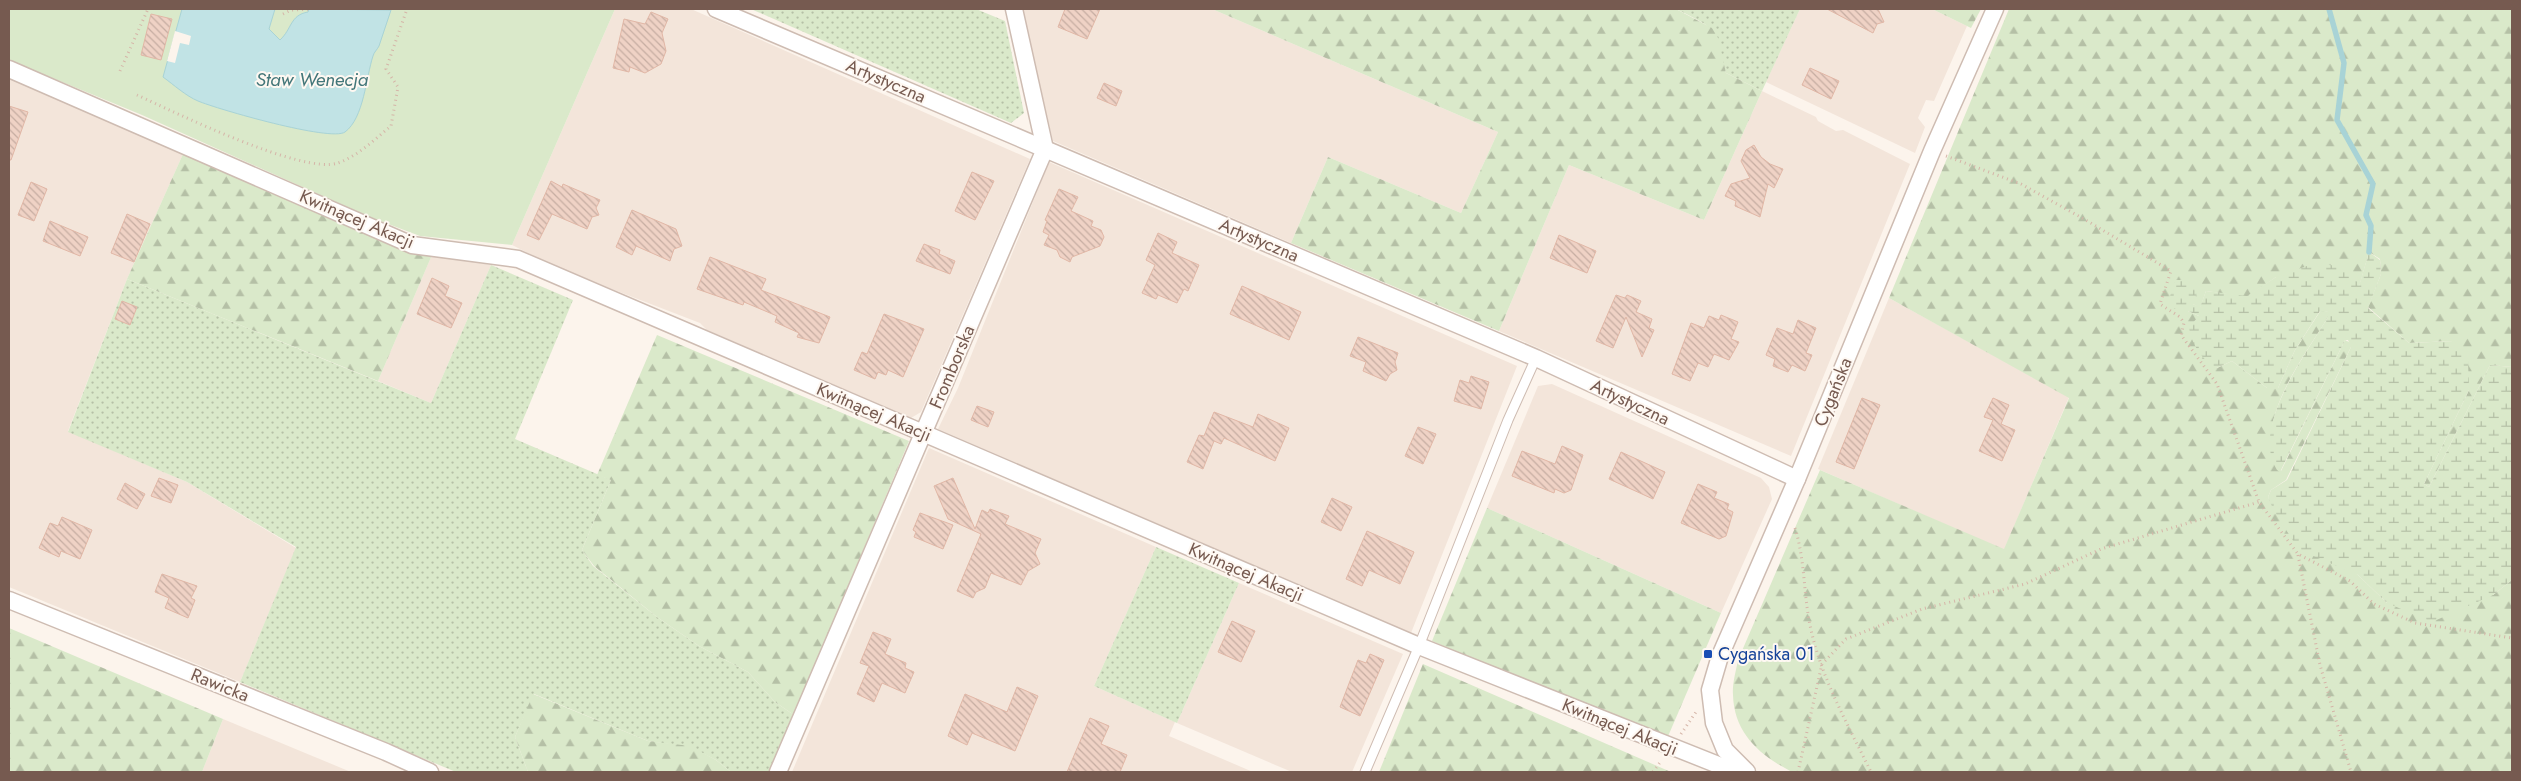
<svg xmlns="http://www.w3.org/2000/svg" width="2521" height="781" font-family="Jost,sans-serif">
<defs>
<pattern id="grass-dots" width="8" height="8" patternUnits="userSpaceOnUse" patternTransform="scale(1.25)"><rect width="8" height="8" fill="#dae9ca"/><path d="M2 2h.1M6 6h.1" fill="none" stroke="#b5c0a6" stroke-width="1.8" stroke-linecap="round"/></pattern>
<pattern id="forest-firs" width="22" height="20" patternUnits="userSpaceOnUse" patternTransform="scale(1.25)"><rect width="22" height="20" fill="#dae9ca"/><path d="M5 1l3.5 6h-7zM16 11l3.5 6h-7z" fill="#b5c0a6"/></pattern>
<pattern id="wetland-marsh" width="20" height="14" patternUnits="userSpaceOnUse" patternTransform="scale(1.25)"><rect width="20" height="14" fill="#dae9ca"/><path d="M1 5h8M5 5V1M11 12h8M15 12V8" fill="none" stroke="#b5c0a6"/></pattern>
<pattern id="building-back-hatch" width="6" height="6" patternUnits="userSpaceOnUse" patternTransform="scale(1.25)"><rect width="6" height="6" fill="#efd2c5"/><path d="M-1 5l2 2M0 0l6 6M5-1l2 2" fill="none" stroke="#c6ada2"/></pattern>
</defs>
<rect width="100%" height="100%" fill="#fcf4ec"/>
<!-- residential -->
<g fill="#f3e5da">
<polygon points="615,9 691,9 1030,159 921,412 911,418 707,330 700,323 560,269 512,245"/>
<polygon points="1022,9 1212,9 1498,132 1461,213 1328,157 1291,243 1053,141"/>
<polygon points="1800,9 1932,9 1967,26 1934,101 1926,100 1918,118 1925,127 1915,153 1766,82"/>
<polygon points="9,78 183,154 127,279 68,431 187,482 296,548 240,682 9,587"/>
<polygon points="1762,91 1816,117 1818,121 1836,131 1843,130 1910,164 1791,456 1499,331 1569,165 1704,220"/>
<polygon points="1049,162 1517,366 1411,633 938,429 958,388"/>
<polygon points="432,255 491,265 431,403 378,381"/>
<polygon points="1889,298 2069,397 2004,550 1818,469"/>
<polygon points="1552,384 1761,478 1769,487 1772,499 1721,613 1487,508 1538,386"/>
<polygon points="929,448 1156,547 1094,686 1175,722 1169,736 1253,772 792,772"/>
<polygon points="1239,583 1403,654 1352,772 1292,772 1177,723"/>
<polygon points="223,719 351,772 202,772"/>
</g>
<!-- grass -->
<g fill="url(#grass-dots)">
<polygon points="751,9 976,9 1005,21 1024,113 1011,123"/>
<path d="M1676 9H1800L1762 91 1726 73C1713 27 1721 31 1676 9Z"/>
<polygon points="491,265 573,300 515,439 611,480 582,550 593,566 657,617 699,646 748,672 775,702 794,715 770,772 731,772 716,760 690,747 648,741 534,694 515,737 528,772 456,772 240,682 296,547 187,482 68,432 127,279 431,403"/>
<polygon points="1156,547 1239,583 1177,723 1094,686"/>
</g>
<!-- forest -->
<g fill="url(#forest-firs)">
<polygon points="1212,9 1676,9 1712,28 1718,38 1726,73 1762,91 1704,220 1569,165 1499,331 1291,243 1328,157 1461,213 1498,132"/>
<polygon points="1932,9 1981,9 1971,28"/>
<path d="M2009 9H2512V367L2490 365 2429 487 2424 484 2469 390 2452 341 2409 343 2368 307 2381 274 2380 259 2369 252 2359 287 2276 277 2247 297 2206 291 2200 308 2193 304 2188 311 2199 316 2217 368 2232 361 2267 388H2278L2295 350 2321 310 2328 312V317C2306 354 2268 402 2271 446 2271 454 2277 464 2281 471L2345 340 2351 343V347L2286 480 2271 490 2268 497 2282 522 2358 575 2387 603 2493 595 2512 580V772H1792C1761 756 1734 734 1733 695 1732 684 1736 671 1738 660L1820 470 2004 549 2069 398 1889 298Z"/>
<polygon points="183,154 432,255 378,381 127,279"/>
<polygon points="657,335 909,441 794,715 775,702 748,672 699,646 657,617 594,566 582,550 611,480 597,475"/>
<polygon points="1487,508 1721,613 1666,741 1432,641"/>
<polygon points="9,628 223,719 202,772 9,772"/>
<polygon points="1423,664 1671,772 1379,772"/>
<polygon points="533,694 648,741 690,746 716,760 731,772 528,772 515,737"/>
</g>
<!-- wetland -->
<path fill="url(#wetland-marsh)" d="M2369 252 2380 260 2381 274 2368 308 2409 343 2453 341 2468 361 2469 390 2424 484 2429 487 2490 365 2512 367V580L2493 595 2432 622 2387 603 2358 575 2299 550 2274 511 2268 497 2271 490 2287 480 2351 347 2348 340H2345L2280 472 2277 470C2250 427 2306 354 2328 317V312L2320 311 2295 350 2278 388H2267L2232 361 2217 368C2202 361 2191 343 2189 327L2199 316 2188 311 2182 314 2168 303 2175 280H2185L2198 290 2193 304 2200 307 2206 291 2247 296 2276 277 2315 263 2350 268 2359 286Z"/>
<!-- garden -->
<polygon fill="#dae9ca" points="9,9 615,9 512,245 420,236 367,216 142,115 9,60"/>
<!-- water -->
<path fill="#c1e3e5" stroke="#a8d3d6" d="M182 9H275L269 29 280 40C292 29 290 15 308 12L309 9 391 10C387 22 383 34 379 46 377 50 374 52 373 56 366 77 364 118 345 132 331 142 217 109 198 101 186 96 174 85 163 77Z"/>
<!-- pier -->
<polygon fill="#fcf4ec" points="175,31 191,36 189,45 180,43 175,63 167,61"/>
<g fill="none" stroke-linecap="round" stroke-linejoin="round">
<!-- stream -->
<polyline stroke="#a8d3d6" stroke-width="5.5" points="2329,9 2344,63 2337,120 2373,184 2366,215 2371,226 2369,252"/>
</g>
<!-- building -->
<g fill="url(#building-back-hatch)" stroke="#e1b7a6">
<polygon points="1065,9 1100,9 1087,39 1058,27"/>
<polygon points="1827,9 1878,9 1884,22 1877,24 1873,33"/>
<polygon points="651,12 668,19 662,33 666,51 661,64 645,73 630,67 629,72 613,68 624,19 645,24"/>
<polygon points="151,14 172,19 161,60 141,55"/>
<polygon points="1810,68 1839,81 1831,99 1802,85"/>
<polygon points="1104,83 1122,91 1116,106 1097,98"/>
<polygon points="9,106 28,112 11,160 9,160"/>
<polygon points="1754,145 1761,157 1770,164 1783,169 1774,188 1768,184 1760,217 1735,206 1736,201 1725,196 1731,184 1750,178 1741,161 1746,150"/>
<polygon points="972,172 994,181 975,220 955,211"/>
<polygon points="551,181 562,187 563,184 600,200 596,208 599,215 592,217 587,229 552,214 539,240 527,235"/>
<polygon points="31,182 47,189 34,221 18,215"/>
<polygon points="1059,189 1078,197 1071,211 1093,221 1091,226 1101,230 1104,237 1100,246 1072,257 1070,262 1060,257 1057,250 1044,245 1049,235 1043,232 1047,221 1045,220"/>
<polygon points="632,210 676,229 682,246 674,249 670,261 636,246 632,255 616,247"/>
<polygon points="127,214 150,224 134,262 111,253"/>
<polygon points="50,221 88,237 80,256 43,241"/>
<polygon points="1158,233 1177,242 1172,253 1199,265 1188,291 1184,289 1177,303 1158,295 1156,299 1142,293 1155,265 1146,260"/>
<polygon points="1559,235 1596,251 1587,273 1550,258"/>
<polygon points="924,244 940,250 939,254 955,261 950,274 916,261"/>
<polygon points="710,257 766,279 761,290 830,317 819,343 797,337 799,333 775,322 777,316 744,302 743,305 697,289"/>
<polygon points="432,278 449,286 445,296 462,303 451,328 417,314"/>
<polygon points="1242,286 1301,312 1289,340 1230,314"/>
<polygon points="1616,295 1625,298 1627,295 1641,301 1636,312 1652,319 1649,328 1654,330 1642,357 1626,317 1613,348 1596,341"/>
<polygon points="122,301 137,307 130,325 115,319"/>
<polygon points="884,314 924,329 903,377 888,370 886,375 878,372 875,379 854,370 862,352 867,354"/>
<polygon points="1721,315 1738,322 1731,339 1739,342 1729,360 1714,354 1708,367 1698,363 1690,381 1672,374 1691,323 1704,328 1709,316 1719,320"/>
<polygon points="1798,320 1816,328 1806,353 1812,355 1805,371 1792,365 1788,372 1773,366 1775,359 1766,355 1777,328 1793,334"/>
<polygon points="1358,337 1398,353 1395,362 1397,370 1390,374 1386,381 1363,371 1366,362 1350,356"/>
<polygon points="1471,376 1489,382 1481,409 1454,401 1460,380 1469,383"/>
<polygon points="1862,398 1880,405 1854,469 1836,462"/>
<polygon points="1993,398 2009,405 2001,424 2015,430 2002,461 1979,451 1993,420 1984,417"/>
<polygon points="977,406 994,412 988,427 971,420"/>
<polygon points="1214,412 1253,427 1258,414 1289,428 1275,461 1224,438 1221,444 1214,441 1203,469 1187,462 1199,435 1204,436"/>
<polygon points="1418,427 1436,434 1423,464 1405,456"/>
<polygon points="1562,446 1583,455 1571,490 1564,493 1555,489 1554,493 1512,476 1522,451 1555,464"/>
<polygon points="1621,452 1665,472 1653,499 1609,479"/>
<polygon points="159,478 178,485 171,503 151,496"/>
<polygon points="953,478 975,529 982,510 988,513 990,509 1009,516 1005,524 1041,539 1035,553 1040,564 1028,571 1021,585 991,573 985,588 976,592 973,598 957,591 981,534 948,519 934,486"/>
<polygon points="125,483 145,494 137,509 117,499"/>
<polygon points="1698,484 1717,492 1714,498 1729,504 1727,509 1733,512 1726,536 1719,539 1681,523"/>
<polygon points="1332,498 1352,507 1341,531 1321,522"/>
<polygon points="920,513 953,525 943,549 914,537 916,532 913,530"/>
<polygon points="62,517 92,530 80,559 61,551 59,557 39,548 50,523 58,526"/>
<polygon points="1367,531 1414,552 1400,584 1369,570 1362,586 1346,579"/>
<polygon points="162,574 197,586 191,598 195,600 188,618 165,608 169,598 155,592"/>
<polygon points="1232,621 1255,631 1241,662 1218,652"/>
<polygon points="873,632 891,639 885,654 906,663 905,668 914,672 905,693 882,683 874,702 857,694 869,666 860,663"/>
<polygon points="1370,654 1384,660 1360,716 1340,707 1358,660 1366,663"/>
<polygon points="1017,687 1038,696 1015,751 972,733 967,745 948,736 965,694 1007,712"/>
<polygon points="1090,718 1109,726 1101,744 1127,755 1120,772 1067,772"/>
</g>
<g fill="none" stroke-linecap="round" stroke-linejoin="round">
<!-- service casing -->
<g stroke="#cebcb2" stroke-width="11">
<polyline id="service" points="1365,772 1419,646 1508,420 1536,358"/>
</g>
<!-- minor casing -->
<g stroke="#cebcb2" stroke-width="19">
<g id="minor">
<polyline points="716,9 1536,358 1797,479"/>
<polyline points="9,69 412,245 518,259 1419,646 1736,772"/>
<polyline points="9,600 386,752 430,772"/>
<polyline points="778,772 1045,149 1014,9"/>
<polyline points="1747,772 1725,750 1714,723 1710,690 1720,656 1797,479 1932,151 1995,9"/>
</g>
</g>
<!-- path -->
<g stroke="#d5b5a8" stroke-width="3" stroke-dasharray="1 4" stroke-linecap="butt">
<polyline points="283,14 291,10 312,9"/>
<polyline points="120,71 148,9"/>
<path d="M137 95C174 112 303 175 338 163 358 156 375 139 391 126L398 87 386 69 407 9"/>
<polyline points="1946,156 2021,184 2084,219 2171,271 2160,304 2180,317 2184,323 2181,335 2217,384 2259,502 2298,554 2350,581 2374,604 2415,623 2512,638"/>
<path d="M1795 528C1806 563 1803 599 1812 634 1823 681 1850 729 1871 772"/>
<polyline points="2298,555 2320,665 2351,772"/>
<polyline points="1681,734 1696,712"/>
<polyline points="1653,772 1661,761"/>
<polyline points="1798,772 1822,664 1846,639 1922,609 2025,584 2101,549 2259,502"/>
</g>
<!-- service -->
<use href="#service" stroke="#fff" stroke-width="9"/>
<!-- minor -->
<use href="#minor" stroke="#fff" stroke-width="16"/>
</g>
<!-- markers -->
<rect fill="#1a4fb4" stroke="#fef8f2" stroke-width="2" x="1703" y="649" width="10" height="10" rx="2.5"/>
<g text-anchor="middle" stroke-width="4" stroke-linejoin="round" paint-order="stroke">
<!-- street labels -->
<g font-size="18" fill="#765a50" stroke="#fef8f2">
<text transform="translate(886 81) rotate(23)" y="6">Artystyczna</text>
<text transform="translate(357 219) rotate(23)" y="6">Kwitnącej Akacji</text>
<text transform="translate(1259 240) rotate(23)" y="6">Artystyczna</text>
<text transform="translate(952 367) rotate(-67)" y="6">Fromborska</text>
<text transform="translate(1833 392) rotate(-68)" y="6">Cygańska</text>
<text transform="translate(1630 402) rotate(25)" y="6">Artystyczna</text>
<text transform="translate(874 412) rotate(23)" y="6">Kwitnącej Akacji</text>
<text transform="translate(1246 572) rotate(23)" y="6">Kwitnącej Akacji</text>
<text transform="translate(220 685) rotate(22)" y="6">Rawicka</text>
<text transform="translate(1620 727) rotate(22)" y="6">Kwitnącej Akacji</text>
</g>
<!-- transit labels -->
<g font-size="18" fill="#164399" stroke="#fef8f2" text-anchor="start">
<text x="1718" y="660">Cygańska 01</text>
</g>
<!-- water labels -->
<g font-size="19" font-style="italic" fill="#437679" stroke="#fef8f2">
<text x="312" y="86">Staw Wenecja</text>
</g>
</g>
<!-- border -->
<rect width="2521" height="781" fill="none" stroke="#765a50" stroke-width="20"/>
</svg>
